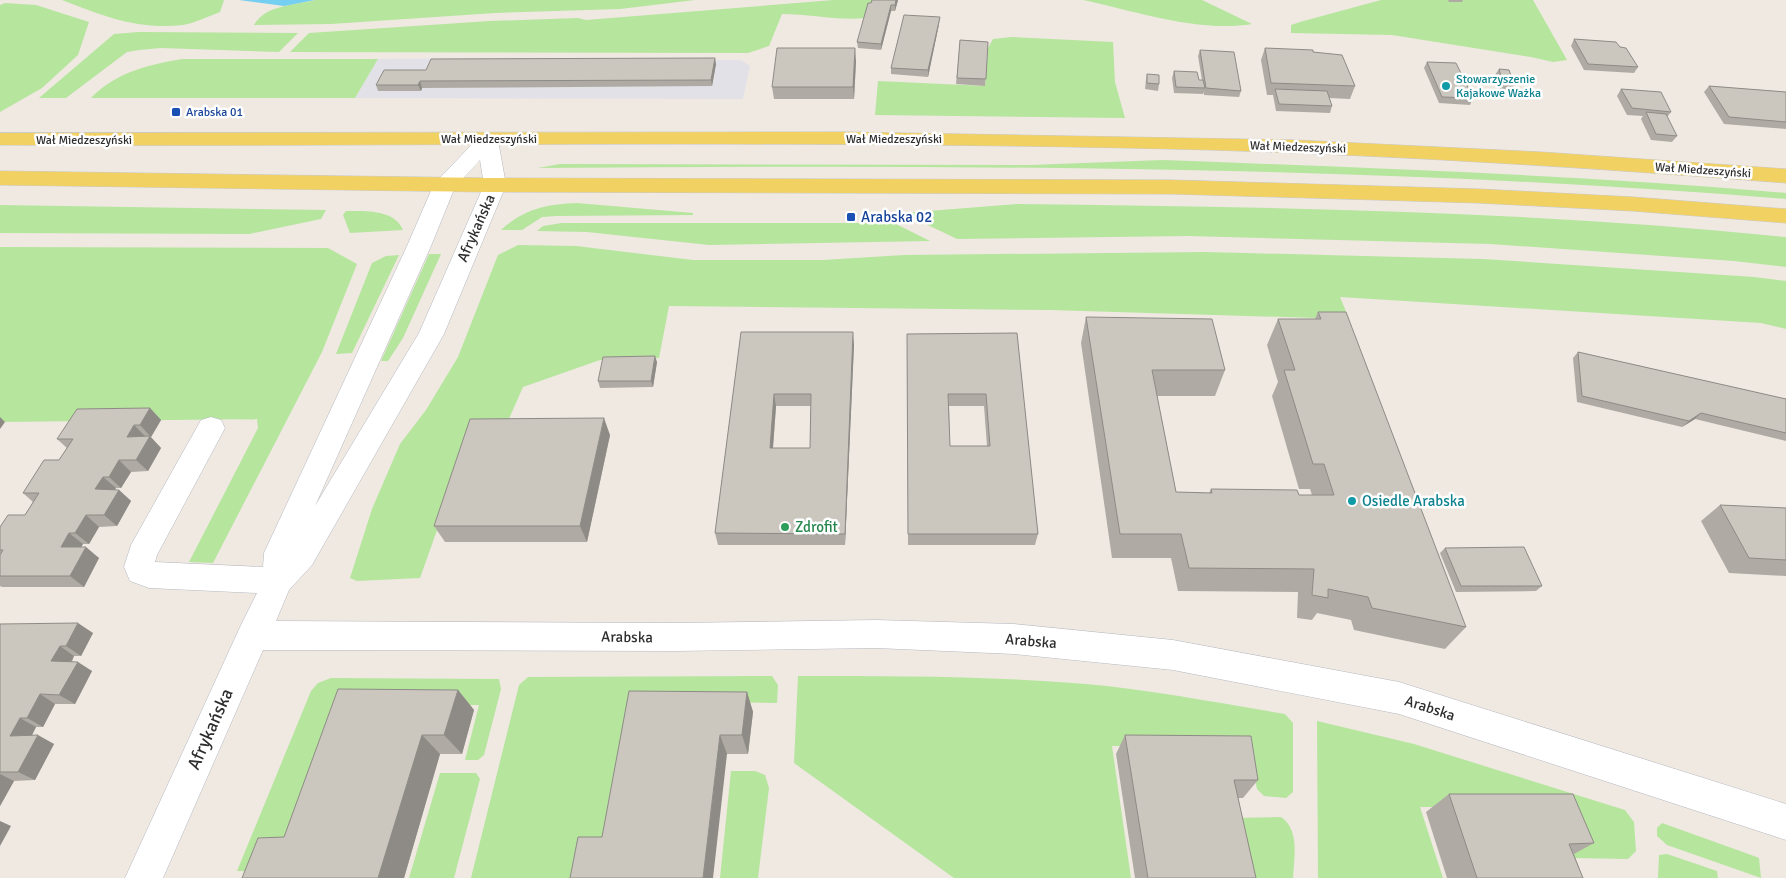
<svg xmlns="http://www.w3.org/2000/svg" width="1786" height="878" font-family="Signika,sans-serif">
<rect width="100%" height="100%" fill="#efe9e1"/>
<!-- industrial -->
<polygon fill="#e3e1e8" points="479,58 741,60 750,66 743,99 355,98 378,59"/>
<!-- green -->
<g fill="#b6e59e">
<path d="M62 0H224L220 12C209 16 195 23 183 25 138 30 103 16 62 0Z"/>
<path d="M315 0H695L620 9 495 13 331 24 254 25C265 5 295 5 315 0Z"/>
<path d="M834 0H875L866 18C837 21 811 14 782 14L769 46 748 53 290 52 309 33 490 21 578 18 586 20Z"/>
<path d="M1083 0H1202L1252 24C1199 33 1135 11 1083 0Z"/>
<polygon points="1381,0 1533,0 1567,60 1553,62 1531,57 1392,35 1291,33 1291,25 1300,22"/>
<polygon points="5,3 36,5 89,22 78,55 42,88 0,112 0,5"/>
<polygon points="139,32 298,33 279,52 161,48 139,50 127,52 66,98 39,98 114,34"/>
<polygon points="1012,37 1113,42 1115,82 1125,118 875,115 878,81 985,86 988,48 993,39"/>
<path d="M182 59H378L355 98H91C116 72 148 65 182 59Z"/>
<path d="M1163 160C1371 168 1579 175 1786 193V199C1371 165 954 165 538 168L560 164 1031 165Z"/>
<path d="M577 203 693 213V215L556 216 542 217 522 230H501C524 209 547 204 577 203Z"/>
<path d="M1017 204C1273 207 1531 211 1786 237V267L1734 261 1490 244 1188 236 957 239 903 213Z"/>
<polygon points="0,205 326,210 321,219 249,234 0,233"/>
<path d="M346 211C364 211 395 209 403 230L350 233 343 215Z"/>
<polygon points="562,223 894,223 930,241 709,245 587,232 537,231 543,226"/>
<polygon points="518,245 576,246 693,260 823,260 904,255 1206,252 1483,259 1754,277 1786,281 1786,329 1761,323 1340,297 1349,319 1050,310 669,306 659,358 600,360 523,387 504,430 472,432 420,578 357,581 350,578 372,509 400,444 426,410 458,357 498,255"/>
<polygon points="0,247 328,248 357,264 322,352 213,563 189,562 258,428 257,419 0,422"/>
<polygon points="429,254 441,254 403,338 388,361 381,361"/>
<polygon points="399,255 352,353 336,354 372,263 386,256"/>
<polygon points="772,676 778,685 777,703 636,700 611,849 582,878 471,878 519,685 528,677"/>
<path d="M798 676C893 676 990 676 1086 684 1152 690 1219 703 1285 714L1293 723V792L1286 798 1264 796 1257 789 1248 746H1112L1131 878H954L794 763Z"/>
<polygon points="331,678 499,679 501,689 484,755 478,760 465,760 479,705 358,705 274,872 237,871 311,691 318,683"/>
<polygon points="1317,721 1414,744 1625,810 1634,822 1636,851 1628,859 1573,858 1552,807 1420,807 1443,878 1318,878"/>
<polygon points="731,771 755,771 765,775 769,788 758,878 720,878"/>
<polygon points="440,773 476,773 480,779 454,878 409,878"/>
<path d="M1281 817C1300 830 1294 857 1293 878H1247L1235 818Z"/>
<polygon points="1662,823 1754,856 1759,858 1761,878 1667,845 1657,836 1657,828"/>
<polygon points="1667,854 1717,871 1718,878 1658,878 1659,855"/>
</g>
<!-- water -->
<polygon fill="#75cff0" points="239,0 315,0 284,6"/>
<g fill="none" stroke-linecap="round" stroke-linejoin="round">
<!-- minor casing -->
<g stroke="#b4b7c1" stroke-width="1">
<path id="minor" d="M487 134 494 136 498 140 506 185 444 334 312 565 289 590 276 621 676 623 876 620 1014 624 1173 640 1399 682 1786 804V840L1399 714 1173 670 1014 654 876 648 676 651 263 650 163 878H125L241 625 257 593 149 588 130 581 124 567 131 545 201 420 211 417 221 420 225 428 157 555 155 562 263 567 264 553 407 246 434 184 480 136ZM480 160 484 185 419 333 315 506 431 246 455 187Z"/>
</g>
<!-- major casing -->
<g stroke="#c9c9c9" stroke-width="1">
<g id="major">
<path d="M848 132 1295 140 1541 152 1786 169V183C1595 168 1404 156 1212 150 808 139 404 147 0 145V133Z"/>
<polygon points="0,171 487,178 1172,180 1479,189 1633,197 1786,209 1786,223 1633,211 1479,203 1172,194 487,192 0,185"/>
</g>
</g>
<!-- minor -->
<use href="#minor" fill="#fff" fill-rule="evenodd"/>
<!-- major -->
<use href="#major" fill="#f2d163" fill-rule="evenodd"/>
</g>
<!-- wall -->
<g fill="#afaba4" fill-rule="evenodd">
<polygon points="898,0 895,11 891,11 881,50 858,48 857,42 871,3"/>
<polygon points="1448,0 1463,0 1462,2 1449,2"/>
<polygon points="939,24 928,77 891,74 891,68"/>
<polygon points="1574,39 1620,47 1638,67 1634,73 1584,70 1571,46"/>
<polygon points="960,40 988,42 985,86 956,84"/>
<polygon points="1265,48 1313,52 1355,86 1350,99 1329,98 1332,106 1330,113 1276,111 1273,95 1267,95 1261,60"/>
<polygon points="1200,50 1241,91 1239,97 1204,95 1204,92 1203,94 1174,93 1172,78 1174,71 1199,80 1202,80 1198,56"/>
<polygon points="856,61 854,99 774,99 772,87"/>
<polygon points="1427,62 1473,98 1470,105 1439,103 1424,68"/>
<polygon points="716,64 712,86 422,88 421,91 378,91 376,85 426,70"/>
<polygon points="1499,69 1514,84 1511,91 1500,90 1495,75"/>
<polygon points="1147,74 1159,84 1158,91 1145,89 1146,80"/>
<polygon points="1709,86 1786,92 1786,129 1724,124 1704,92"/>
<polygon points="1621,89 1671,112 1667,117 1677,136 1672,142 1651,140 1641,119 1643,116 1627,115 1617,96"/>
<polygon points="1318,312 1466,627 1445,649 1354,630 1351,620 1317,613 1312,620 1297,618 1298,592 1178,591 1171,558 1112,558 1081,343 1086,317 1225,370 1215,396 1157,396 1176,492 1209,493 1211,489 1299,495 1312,495 1310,489 1299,489 1272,396 1278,382 1267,345 1278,319 1315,319"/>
<path d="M741 332 854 345 845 545H718L715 533ZM776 406H811L810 448H773Z"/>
<path d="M1017 333 1038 534 1035 545H908L907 334ZM949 406H984L987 446H950Z"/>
<polygon points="1578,352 1786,399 1786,441 1695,419 1682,427 1577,402 1573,358"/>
<polygon points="657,362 653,387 600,388 598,381"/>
<polygon points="150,408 161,420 151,437 150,437 161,448 148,471 131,472 121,488 116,488 115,490 119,490 131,501 117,526 99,527 89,544 83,544 81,547 99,558 84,587 2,587 0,586 0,527 25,515 33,502 23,493 59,460 67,448 57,439"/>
<polygon points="610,435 587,542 445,542 434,526"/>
<polygon points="1720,505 1786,508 1786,576 1729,573 1701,521"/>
<polygon points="1445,548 1542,586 1536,591 1456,592 1440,553"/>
<polygon points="0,624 93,633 81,656 74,656 72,662 92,671 75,704 55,704 43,727 36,727 32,735 54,744 35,780 14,781 0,806"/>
<polygon points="458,690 474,710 462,754 440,754 404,878 242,878 284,837"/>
<polygon points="747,692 753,712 748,754 727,754 602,837"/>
<polygon points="1125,735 1258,780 1243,798 1238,798 1256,878 1135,878 1116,754"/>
<polygon points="1449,794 1594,843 1574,854 1583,878 1447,878 1426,812"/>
</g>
<!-- shaded-wall -->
<g fill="#8e8b86">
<polygon points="896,0 898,0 895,11 895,5"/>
<polygon points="891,5 891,11 881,50 881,44"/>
<polygon points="940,17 939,24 928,77 928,70"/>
<polygon points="855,48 856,61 854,99 853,87"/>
<polygon points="715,58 716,64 712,86 711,80"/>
<polygon points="420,81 422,88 421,91 418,85"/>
<polygon points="853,332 854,345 845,545 845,534"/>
<polygon points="655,356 657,362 653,387 651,381"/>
<polygon points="774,394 776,406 772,460 770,448"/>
<polygon points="150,408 161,420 151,437 140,425"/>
<polygon points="1701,413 1695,419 1682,427 1689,421"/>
<polygon points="0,417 5,422 0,429"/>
<polygon points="604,418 610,435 587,542 580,526"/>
<polygon points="134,425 146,437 127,437"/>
<polygon points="150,436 161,448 148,471 136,460"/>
<polygon points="119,460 131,472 121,488 109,477"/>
<polygon points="103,477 116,488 108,501 95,489"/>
<polygon points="119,490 131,501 117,526 104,515"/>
<polygon points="86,515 99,527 89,544 75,533"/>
<polygon points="69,533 83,544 74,558 61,547"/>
<polygon points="86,547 99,558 84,587 70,576"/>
<polygon points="78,623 93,633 81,656 66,646"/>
<polygon points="60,646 74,656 66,671 51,661"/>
<polygon points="78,662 92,671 75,704 59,695"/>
<polygon points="458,690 474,710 462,754 444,735"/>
<polygon points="747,692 753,712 748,754 742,735"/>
<polygon points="40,694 55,704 43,727 27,718"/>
<polygon points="20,718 36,727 27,745 10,736"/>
<polygon points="38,735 54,744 35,780 18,772"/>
<polygon points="422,735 440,754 404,878 378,878"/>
<polygon points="720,735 727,754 713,878 703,878"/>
<polygon points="0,774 14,781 0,806"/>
<polygon points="0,821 11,826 0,846"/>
</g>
<!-- building -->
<g fill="#cbc7bf" stroke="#8e8b86" fill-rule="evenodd">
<polygon points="872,0 896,0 895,5 891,5 881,44 857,42 868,3 871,3"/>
<polygon points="904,15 940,17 928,70 891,68"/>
<polygon points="1574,39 1616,42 1620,47 1626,48 1638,67 1588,64"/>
<polygon points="960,40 988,42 986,79 957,78"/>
<polygon points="777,48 855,48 853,87 772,87"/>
<polygon points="1265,48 1313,50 1313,52 1342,55 1355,86 1271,83"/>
<polygon points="1200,50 1234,52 1241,91 1206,88"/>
<polygon points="715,58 711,80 420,81 418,85 376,85 384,70 426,70 431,59"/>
<polygon points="1427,62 1456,63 1473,98 1442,97"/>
<polygon points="1499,69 1509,70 1514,84 1503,83"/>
<polygon points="1174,71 1197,72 1199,80 1203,80 1205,88 1176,87"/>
<polygon points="1147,74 1159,75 1159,84 1147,83"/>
<polygon points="1709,86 1786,92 1786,122 1729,117"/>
<polygon points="1275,89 1327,91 1332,106 1279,104"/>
<polygon points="1621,89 1661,92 1671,112 1632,108"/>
<polygon points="1646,112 1666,114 1677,136 1656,134"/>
<polygon points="1318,312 1346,312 1466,627 1372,608 1368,597 1328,589 1328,598 1312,595 1314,569 1189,568 1181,534 1120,534 1086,317 1212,319 1225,370 1152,370 1176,492 1212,493 1211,489 1297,490 1299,495 1334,495 1324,464 1313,464 1284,370 1295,370 1278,319 1321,319"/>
<path d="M741 332H853L845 534 715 533ZM774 394H811L810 448H770Z"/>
<path d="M1017 333 1038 534H908L907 334ZM948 394H986L990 446H950Z"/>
<polygon points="1578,352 1786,399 1786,433 1701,413 1689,421 1582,396"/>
<polygon points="655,356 651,381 598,381 603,357"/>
<polygon points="150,408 140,425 134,425 127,437 150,436 136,460 119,460 109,477 103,477 95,489 119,490 104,515 86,515 75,533 69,533 61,547 86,547 70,576 0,576 0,555 3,550 0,550 0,527 8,515 25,515 39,493 23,493 44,460 59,460 73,439 57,439 77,409"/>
<polygon points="604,418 580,526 434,526 470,419"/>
<polygon points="1720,505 1786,508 1786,560 1749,558"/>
<polygon points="1524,547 1542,586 1461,586 1445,548"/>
<polygon points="78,623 66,646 60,646 51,661 78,662 59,695 40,694 27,718 20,718 10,736 38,735 18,772 0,772 0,624"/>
<polygon points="338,689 458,690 444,735 422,735 378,878 242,878 258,838 284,837"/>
<polygon points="629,691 747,692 742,735 720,735 703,878 570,878 578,837 602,837"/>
<polygon points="1125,735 1251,736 1258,780 1234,780 1256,878 1148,878"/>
<polygon points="1449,794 1573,794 1594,843 1569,844 1583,878 1477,878"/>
</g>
<!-- markers -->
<g fill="#0f9aa8" stroke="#fff" stroke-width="2">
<circle cx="1446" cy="86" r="5"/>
<circle cx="1352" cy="501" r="5"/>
</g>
<g fill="#1a4fb4" stroke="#fff" stroke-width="2">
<rect x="171" y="107" width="10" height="10" rx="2.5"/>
<rect x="846" y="212" width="10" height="10" rx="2.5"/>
</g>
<circle fill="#2e9e5b" stroke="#fff" stroke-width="2" cx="785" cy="527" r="5"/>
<g text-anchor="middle" stroke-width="5" stroke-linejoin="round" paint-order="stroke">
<!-- far-culture labels -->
<g font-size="12" fill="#0d838f" stroke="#fff" text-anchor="start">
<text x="1456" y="83">Stowarzyszenie<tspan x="1456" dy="14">Kajakowe Ważka</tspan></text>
</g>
<!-- far-transit labels -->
<g font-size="12" fill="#164399" stroke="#fff" text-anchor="start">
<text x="186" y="116">Arabska 01</text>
</g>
<!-- far-street labels -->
<g font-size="12" fill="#2e2e2e" stroke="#fff">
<text x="489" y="143">Wał Miedzeszyński</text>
<text x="894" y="143">Wał Miedzeszyński</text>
<text x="84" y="144">Wał Miedzeszyński</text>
<text transform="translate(1298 147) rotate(2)" y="4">Wał Miedzeszyński</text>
<text transform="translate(1703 170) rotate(4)" y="4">Wał Miedzeszyński</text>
</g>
<!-- transit labels -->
<g font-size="15" fill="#164399" stroke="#fff" text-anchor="start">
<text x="861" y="222">Arabska 02</text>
</g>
<!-- street labels -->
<g font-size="15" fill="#2e2e2e" stroke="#fff">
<text transform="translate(476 228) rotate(-66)" y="5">Afrykańska</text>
<text transform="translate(627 637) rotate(1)" y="5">Arabska</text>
<text transform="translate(1031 641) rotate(5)" y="5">Arabska</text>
<text transform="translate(1430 708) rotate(18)" y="5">Arabska</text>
</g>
<!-- culture labels -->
<g font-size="15" fill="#0d838f" stroke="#fff" text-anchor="start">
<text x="1362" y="506">Osiedle Arabska</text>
</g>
<!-- leisure labels -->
<g font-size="15" fill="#27864d" stroke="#fff" text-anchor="start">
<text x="795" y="532">Zdrofit</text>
</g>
<!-- near-street labels -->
<g font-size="18" fill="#2e2e2e" stroke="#fff">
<text transform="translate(210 729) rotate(-66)" y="6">Afrykańska</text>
</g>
</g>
</svg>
